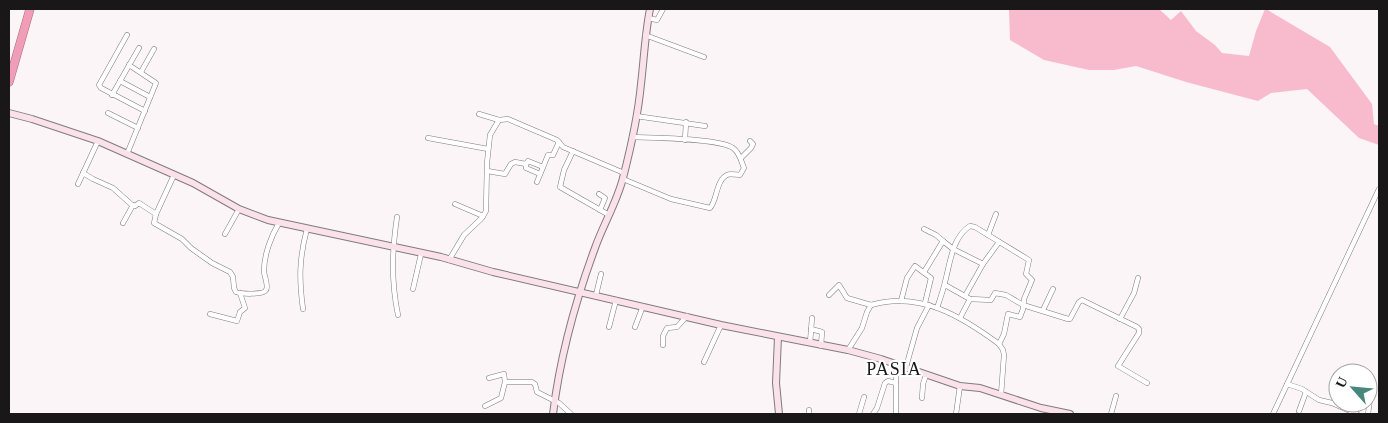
<svg xmlns="http://www.w3.org/2000/svg" width="1388" height="423" font-family="Georgia,serif">
<rect width="100%" height="100%" fill="#fbf5f7"/>
<!-- green -->
<polygon fill="#f8bbce" points="1009,9 1159,9 1171,20 1181,11 1196,31 1215,45 1222,53 1249,56 1256,31 1265,9 1266,9 1330,47 1372,104 1374,124 1379,126 1379,145 1359,138 1307,89 1271,93 1258,101 1186,82 1136,66 1114,70 1089,70 1044,60 1010,40"/>
<g fill="none" stroke-linecap="round" stroke-linejoin="round">
<!-- street casing -->
<g stroke="#807b7c" stroke-width="5.5">
<g id="street">
<polyline points="648,18 657,20 663,9"/>
<polyline points="127,35 99,85 101,88 145,111"/>
<polyline points="645,35 704,57"/>
<polyline points="141,72 154,49"/>
<polyline points="120,81 150,97"/>
<polyline points="112,95 139,48"/>
<polyline points="108,113 138,128"/>
<polyline points="479,114 499,120"/>
<polyline points="636,116 705,126"/>
<polyline points="428,138 488,149"/>
<polyline points="685,140 686,122"/>
<polyline points="573,151 564,170 560,187 609,215"/>
<polyline points="127,154 156,83 129,65"/>
<polyline points="741,158 751,148 753,144 750,141"/>
<polyline points="526,164 526,168 540,174"/>
<polyline points="487,171 505,174 511,164 515,162 526,164 528,161 543,167"/>
<polyline points="83,173 93,179 113,188 132,205 135,206 139,203 156,214"/>
<path d="M174 175 156 214 154 223 182 239 191 248 212 263 230 272 233 277 234 288 236 292C241 294 264 295 266 290 269 286 264 276 264 271 264 255 271 236 279 223"/>
<path d="M623 179 671 199 710 208C717 201 716 180 727 175 730 173 736 175 740 175L744 168C741 161 740 153 733 148 719 138 652 138 632 137"/>
<polyline points="537,182 548,155 553,155 559,142"/>
<polyline points="78,184 98,141"/>
<polyline points="599,194 605,198 600,210"/>
<polyline points="455,204 483,216"/>
<path d="M397 217C392 251 391 281 398 315"/>
<polyline points="123,223 133,205"/>
<polyline points="924,229 936,235 943,241"/>
<polyline points="225,234 239,209"/>
<polyline points="988,235 996,214"/>
<polyline points="449,260 464,235 482,218 486,211 487,163 490,135 499,120 508,119 557,140 563,147 624,173"/>
<polyline points="924,272 943,241 953,249 983,264"/>
<polyline points="945,285 970,299 991,300 995,293 1006,295 1023,305 1068,319 1070,319 1079,302 1082,300 1137,327 1139,329 1139,333 1118,366 1147,383"/>
<polyline points="413,289 421,254"/>
<polyline points="596,295 601,274"/>
<polyline points="829,295 839,285 847,298 871,305"/>
<polyline points="965,296 983,264 999,242"/>
<polyline points="901,301 907,278 915,266 931,278 925,303"/>
<path d="M937 308C940 299 943 291 945 282 950 264 952 237 970 226L975 227 1029 260 1026 274 1032 280 1024 299 1023 309 1020 317 1008 314 1004 334 999 344"/>
<path d="M303 309C299 280 299 258 307 229"/>
<polyline points="1043,310 1053,289"/>
<polyline points="210,314 237,321 240,312 245,308 240,293"/>
<polyline points="960,318 970,299"/>
<polyline points="1120,319 1134,293 1138,278"/>
<polyline points="609,327 616,300"/>
<polyline points="635,327 643,306"/>
<polyline points="811,329 822,332 821,346"/>
<polyline points="810,343 812,318"/>
<polyline points="663,345 663,336 667,328 677,327 687,316"/>
<path d="M848 350 862 328 867 312 871 305C920 291 961 316 999 344L1003 350 1004 355 1001 395"/>
<polyline points="704,362 721,325"/>
<polyline points="896,364 896,414"/>
<polyline points="906,367 917,328 929,305"/>
<polyline points="489,378 504,374 505,382"/>
<polyline points="1287,384 1302,389 1319,400 1332,403 1357,414"/>
<polyline points="922,398 923,384 926,375"/>
<polyline points="485,406 501,398 505,382 532,382 535,384 537,392 559,403 571,414"/>
<polyline points="809,410 809,414"/>
<polyline points="1299,411 1306,392"/>
<polyline points="859,414 864,397"/>
<polyline points="873,414 877,408 885,383 888,381 896,383"/>
<polyline points="956,414 960,386"/>
<polyline points="1111,414 1116,396"/>
<polyline points="1273,414 1379,189"/>
<polyline points="1368,414 1371,392"/>
</g>
</g>
<!-- secondary casing -->
<g stroke="#807b7c" stroke-width="8">
<g id="secondary">
<polyline points="9,113 32,119 98,141 193,183 239,209 268,220 441,257 493,272 721,325 848,350 881,359 960,386 980,388 1041,408 1070,414"/>
<polyline points="778,337 776,383 779,414"/>
<path d="M553 414C560 357 575 302 595 248 603 225 617 202 623 178 631 147 638 116 641 84 644 59 645 34 650 9"/>
</g>
</g>
<!-- highway casing -->
<g stroke="#a56e80" stroke-width="9">
<polyline id="highway" points="9,82 30,9"/>
</g>
<!-- street -->
<use href="#street" stroke="#fff" stroke-width="4.5"/>
<!-- secondary -->
<use href="#secondary" stroke="#fbe2ea" stroke-width="6"/>
<!-- highway -->
<use href="#highway" stroke="#f19db8" stroke-width="8"/>
</g>
<g text-anchor="middle" stroke-width="4.5" stroke-linejoin="round" paint-order="stroke">
<!-- quarter labels -->
<g font-size="18" letter-spacing="1" fill="#191717" stroke="#fff">
<text x="894" y="375">PASIA</text>
</g>
</g>
<!-- border -->
<rect width="1388" height="423" fill="none" stroke="#191717" stroke-width="20"/>
<!-- north arrow -->
<g transform="translate(1353 388) rotate(297)"><circle r="24" fill="#ffffff" stroke="#a3a2a2"/>
<path d="M0-4L9 19L0 12L-9 19Z" fill="#46897c"/>
<text y="-8" font-size="14" font-weight="bold" text-anchor="middle" fill="#191717">U</text>
</g>
</svg>
